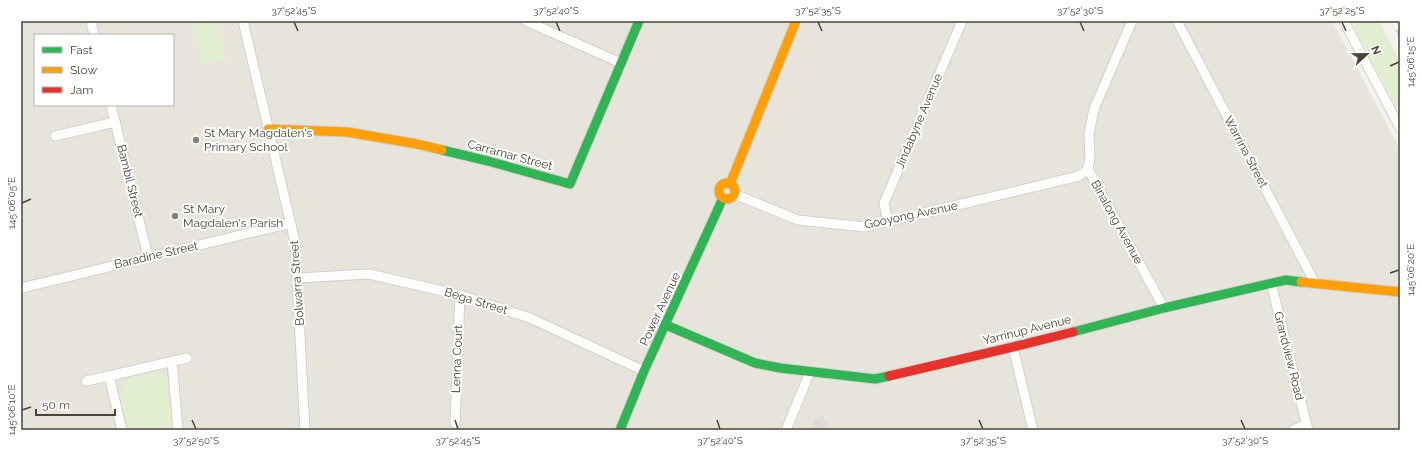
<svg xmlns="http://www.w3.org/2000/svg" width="1421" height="451" font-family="Raleway,sans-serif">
<rect width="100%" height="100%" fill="#f4f2ee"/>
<!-- residential -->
<path fill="#e7e4dc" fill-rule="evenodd" d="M21 21H1332L1400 149V430H21ZM35 35H173V105H35Z"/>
<!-- education -->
<polygon fill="#eae5da" points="105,21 230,21 269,178 204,193 200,179 185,182 174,176 168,186 160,188 160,191 146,195 124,105 173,105 173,35 108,35"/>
<!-- green -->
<g fill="#e1eecf">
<polygon points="192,21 217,21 226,60 203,65"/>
<polygon points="1351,21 1379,21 1400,62 1400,114"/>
<path d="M159 372 167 378 173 430H128C125 414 112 384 134 377 142 374 151 374 159 372Z"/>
</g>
<!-- building -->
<polygon fill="#dedbd6" stroke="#dcd9d4" points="822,416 828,430 814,430 812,428 815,426 813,424 815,423 814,421"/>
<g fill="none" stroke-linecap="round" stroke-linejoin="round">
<!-- street casing -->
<g stroke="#d2d0cb" stroke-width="11">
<g id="street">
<polyline points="91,21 94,35"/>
<polyline points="243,21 295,242 305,430"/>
<polyline points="526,21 621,63"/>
<polyline points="1132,21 1094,109 1089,134 1090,157 1088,169 1164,308"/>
<polyline points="1177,21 1315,283"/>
<polyline points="1344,21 1400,128"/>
<polyline points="111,105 148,257"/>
<polyline points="55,136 115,122"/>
<polyline points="734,194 798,220 865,227 1079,176 1088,169"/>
<polyline points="888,222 884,203 962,21"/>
<polyline points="297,278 369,274 460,295 530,318 644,371"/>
<polyline points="1271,283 1308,430"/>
<polyline points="21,288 291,223"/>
<polyline points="1013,347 1033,430"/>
<polyline points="172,361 178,430"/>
<polyline points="109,376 187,358"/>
<polyline points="86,381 109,376 122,430"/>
<polyline points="455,423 460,295"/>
<polyline points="786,430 810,372"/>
<polyline points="1293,430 1306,424"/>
</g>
</g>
<!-- fast casing -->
<g stroke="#d3cfc5" stroke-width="11">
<g id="fast">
<polyline points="442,150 488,161 570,184 639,21"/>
<polyline points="666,325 755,363 780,368 875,379 889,376"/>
<polyline points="1073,332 1164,308 1286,280 1301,282"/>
<polyline points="620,430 644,371 723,198"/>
</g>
</g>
<!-- slow casing -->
<g stroke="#d3cfc5" stroke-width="11">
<g id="slow">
<polyline points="268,129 347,132 417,144 442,150"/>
<circle cx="727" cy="191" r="8"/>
<polyline points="730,184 796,21"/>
<polyline points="1301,282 1400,292"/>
</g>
</g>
<!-- jam casing -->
<g stroke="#d3cfc5" stroke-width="11">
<polyline id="jam" points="889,376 1013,347 1073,332"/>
</g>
<!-- street -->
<use href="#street" stroke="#fdfdfc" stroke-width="9"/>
<!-- fast -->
<use href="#fast" stroke="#30b455" stroke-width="9"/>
<!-- slow -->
<use href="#slow" stroke="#ff9f0a" stroke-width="9"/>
<!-- jam -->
<use href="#jam" stroke="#e5322d" stroke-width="9"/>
<!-- rail casing -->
<g stroke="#dbdbda" stroke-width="4.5">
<g id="rail">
<polyline points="1393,21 1400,35"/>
<polyline points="1400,21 1400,22"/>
</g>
</g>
<!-- rail -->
<use href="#rail" stroke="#fff" stroke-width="3" stroke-dasharray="9" stroke-linecap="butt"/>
</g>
<!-- ticks -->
<path fill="none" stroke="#4b4439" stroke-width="1.5" d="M294 22 298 31M556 22 560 31M818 22 822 31M1080 22 1084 31M1342 22 1346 31M1390 66 1399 62M22 203 31 199M1390 273 1399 270M22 410 31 407M192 420 196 429M455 420 458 429M717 420 720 429M979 420 983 429M1241 420 1245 429"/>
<!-- markers -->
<g fill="#868178" stroke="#fff" stroke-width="1.5">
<circle cx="196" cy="140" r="4"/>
<circle cx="175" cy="216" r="4"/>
</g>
<g text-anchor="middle" stroke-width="4" stroke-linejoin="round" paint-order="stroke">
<!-- street labels -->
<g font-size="12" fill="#4b4439" stroke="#fff">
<text transform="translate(919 121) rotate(-67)" y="4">Jindabyne Avenue</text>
<text transform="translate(1246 152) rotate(62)" y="4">Warrina Street</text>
<text transform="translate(510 155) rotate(15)" y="4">Carramar Street</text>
<text transform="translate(130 181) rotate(76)" y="4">Bambil Street</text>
<text transform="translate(911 215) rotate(-12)" y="4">Gooyong Avenue</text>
<text transform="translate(1117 222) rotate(61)" y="4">Binalong Avenue</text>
<text transform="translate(156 255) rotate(-13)" y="4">Baradine Street</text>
<text transform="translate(297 283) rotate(-94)" y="4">Bolwarra Street</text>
<text transform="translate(476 301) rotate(17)" y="4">Bega Street</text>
<text transform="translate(660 309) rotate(-65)" y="4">Power Avenue</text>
<text transform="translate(1027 330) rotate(-14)" y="4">Yarrinup Avenue</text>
<text transform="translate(1289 356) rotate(76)" y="4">Grandview Road</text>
<text transform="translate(457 359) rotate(-88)" y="4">Lenna Court</text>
</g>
<!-- poi labels -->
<g font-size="12" fill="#4b4439" stroke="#fff" text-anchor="start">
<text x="204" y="137">St Mary Magdalen's<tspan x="204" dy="14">Primary School</tspan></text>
<text x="183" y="213">St Mary<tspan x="183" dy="14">Magdalen's Parish</tspan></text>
</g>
</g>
<!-- border -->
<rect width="1421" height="451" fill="none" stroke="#ffffff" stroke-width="44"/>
<!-- legend -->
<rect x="34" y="34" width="140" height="72" fill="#ffffff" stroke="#b7b4b0"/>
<rect x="42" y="47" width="20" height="6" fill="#30b455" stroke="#b7b4b0"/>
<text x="70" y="54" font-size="12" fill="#4b4439">Fast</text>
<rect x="42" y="67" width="20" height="6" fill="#ff9f0a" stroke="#b7b4b0"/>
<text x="70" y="74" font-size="12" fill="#4b4439">Slow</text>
<rect x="42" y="87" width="20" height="6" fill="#e5322d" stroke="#b7b4b0"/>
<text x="70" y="94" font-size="12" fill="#4b4439">Jam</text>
<!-- north arrow -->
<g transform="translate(1367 54) rotate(68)" stroke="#ffffff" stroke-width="3" paint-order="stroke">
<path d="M0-3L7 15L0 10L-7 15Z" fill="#4b4439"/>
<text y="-6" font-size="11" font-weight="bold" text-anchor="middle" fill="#4b4439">N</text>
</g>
<!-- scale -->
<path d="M36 409v6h79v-6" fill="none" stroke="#4b4439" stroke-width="2"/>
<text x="42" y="409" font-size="12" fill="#4b4439" stroke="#ffffff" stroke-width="3" paint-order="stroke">50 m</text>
<rect x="22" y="22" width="1377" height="407" fill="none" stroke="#4b4439" stroke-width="1.5"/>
<g font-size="10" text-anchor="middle" fill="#4b4439">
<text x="294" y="14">37°52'45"S</text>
<text x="556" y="14">37°52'40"S</text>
<text x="818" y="14">37°52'35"S</text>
<text x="1080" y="14">37°52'30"S</text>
<text x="1342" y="14">37°52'25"S</text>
<text transform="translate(1410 62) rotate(-90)" y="4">145°06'15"E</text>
<text transform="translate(11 203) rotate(-90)" y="4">145°06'05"E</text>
<text transform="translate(1410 270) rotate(-90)" y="4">145°06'20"E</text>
<text transform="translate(11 410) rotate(-90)" y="4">145°06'10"E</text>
<text x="196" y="444">37°52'50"S</text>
<text x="458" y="444">37°52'45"S</text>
<text x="720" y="444">37°52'40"S</text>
<text x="983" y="444">37°52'35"S</text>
<text x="1245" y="444">37°52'30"S</text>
</g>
</svg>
